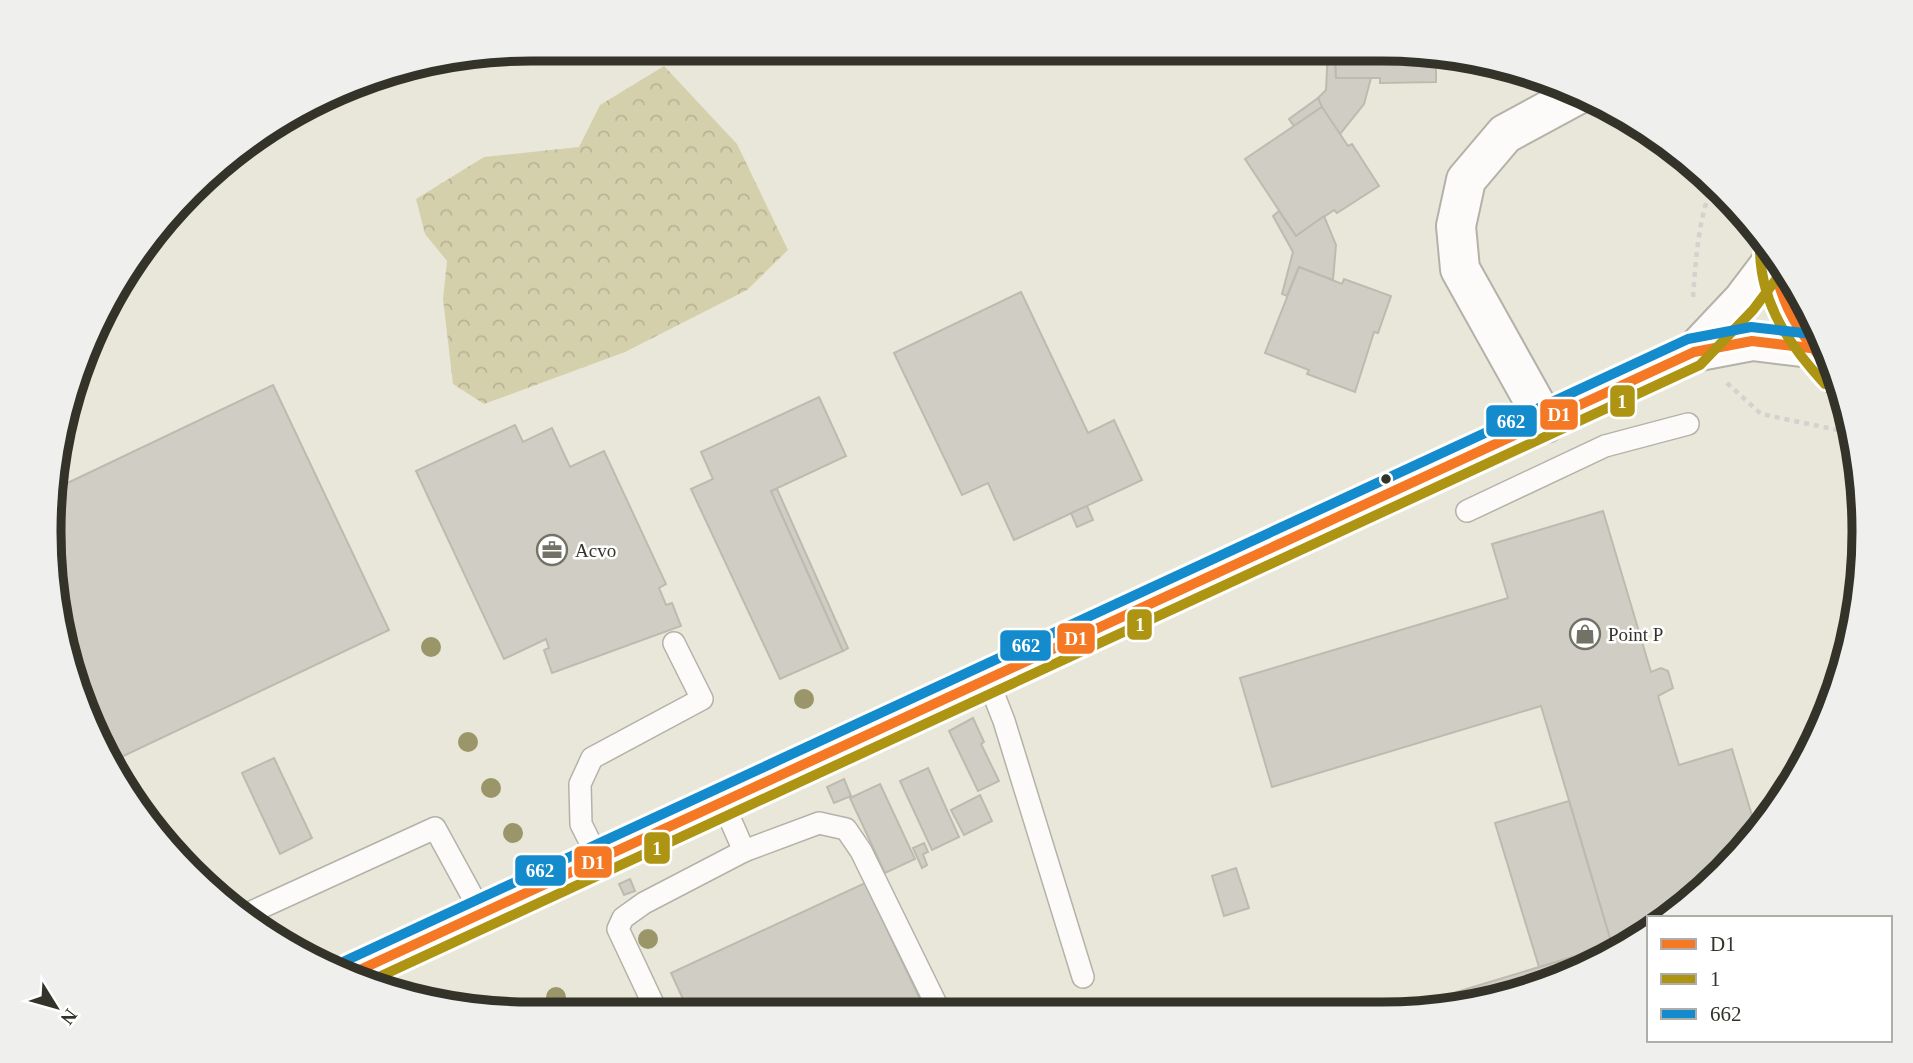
<svg xmlns="http://www.w3.org/2000/svg" width="1913" height="1063" font-family="Georgia,serif">
<defs>
<pattern id="forest-crowns" width="20" height="18" patternUnits="userSpaceOnUse" patternTransform="scale(1.75)"><rect width="20" height="18" fill="#d5d0ac"/><path d="M2 6a3 3 0 1 1 6 0M12 15a3 3 0 1 1 6 0" fill="none" stroke="#b7b394"/></pattern>
</defs>
<rect width="100%" height="100%" fill="#e9e7d9"/>
<!-- forest -->
<polygon fill="url(#forest-crowns)" points="664,66 737,144 788,250 747,290 625,352 484,404 453,384 443,299 447,261 425,234 416,199 484,157 579,147 600,105"/>
<!-- building -->
<g fill="#d0cec4" stroke="#bdbbb0" stroke-width="2">
<polygon points="1328,50 1335,50 1336,78 1371,78 1364,104 1340,134 1323,111 1318,98 1326,90"/>
<polygon points="1335,50 1413,50 1436,54 1436,82 1380,83 1380,78 1336,78"/>
<polygon points="1318,98 1322,107 1294,126 1289,119"/>
<polygon points="1322,107 1348,146 1352,144 1379,186 1337,213 1334,210 1296,236 1245,159"/>
<polygon points="1279,211 1296,236 1324,216 1336,245 1333,280 1299,267 1287,296 1282,294 1293,252 1273,216"/>
<polygon points="1299,267 1342,284 1344,279 1391,296 1378,333 1374,332 1355,392 1307,374 1309,370 1265,353"/>
<polygon points="1021,292 1088,433 1114,420 1142,480 1014,540 988,483 962,495 894,353"/>
<polygon points="273,385 389,630 113,761 86,717 50,563 57,488"/>
<polygon points="819,397 846,456 771,491 843,651 780,679 691,489 713,479 701,452"/>
<polygon points="515,425 523,442 552,428 570,467 604,451 666,584 659,588 666,605 672,603 681,626 552,673 544,650 549,648 546,639 504,659 416,471"/>
<polygon points="777,489 848,648 843,651 771,491"/>
<polygon points="1087,506 1093,520 1077,527 1071,513"/>
<polygon points="1603,511 1651,672 1661,668 1668,671 1673,688 1658,696 1679,765 1732,749 1756,829 1723,872 1668,918 1649,918 1649,933 1537,988 1444,1010 1397,1010 1612,945 1541,706 1272,787 1240,678 1508,598 1492,544"/>
<polygon points="973,718 984,742 981,744 999,781 978,791 949,731"/>
<polygon points="274,758 312,838 280,854 242,773"/>
<polygon points="928,768 959,837 932,850 900,781"/>
<polygon points="844,779 851,796 834,803 827,787"/>
<polygon points="880,784 915,859 885,873 850,798"/>
<polygon points="980,795 992,821 964,835 951,810"/>
<polygon points="1569,801 1612,945 1539,967 1495,823"/>
<polygon points="924,843 928,852 923,854 927,865 922,868 913,848"/>
<polygon points="1236,868 1249,908 1224,916 1212,876"/>
<polygon points="630,879 635,891 624,895 619,884"/>
<polygon points="865,883 926,1012 689,1012 671,973"/>
</g>
<g fill="none" stroke-linecap="round" stroke-linejoin="round">
<!-- lane casing -->
<g stroke="#b4b2a8" stroke-width="24">
<g id="lane">
<polyline points="1467,511 1605,446 1688,424"/>
<polyline points="988,680 1004,721 1083,977"/>
<polyline points="723,803 744,851"/>
<polyline points="599,860 581,824 580,784 592,758 702,699 674,643"/>
<polyline points="247,914 435,828 482,914"/>
<polyline points="657,1012 618,929 623,918 644,903 744,851 819,823 846,829 861,851 940,1012"/>
</g>
</g>
<!-- street casing -->
<g stroke="#b4b2a8" stroke-width="42">
<g id="street">
<polyline points="1694,352 1743,300 1774,259"/>
<polyline points="1546,423 1460,269 1456,226 1466,180 1505,134 1577,95"/>
<polyline points="351,974 1694,352 1752,341 1810,348"/>
</g>
</g>
<!-- primary casing -->
<g stroke="#c7c6bf" stroke-width="42">
<path id="primary" d="M1774 253C1771 298 1806 344 1835 374"/>
</g>
<!-- path -->
<g stroke="#d2d2ce" stroke-width="4.5" stroke-dasharray="5 5" stroke-linecap="butt">
<path d="M1693 297C1696 258 1698 220 1713 183"/>
<polyline points="1727,383 1761,414 1852,433"/>
</g>
<!-- lane -->
<use href="#lane" stroke="#fcfbf9" stroke-width="21"/>
<!-- street -->
<use href="#street" stroke="#fcfbf9" stroke-width="38"/>
<!-- primary -->
<use href="#primary" stroke="#e0dfd6" stroke-width="38"/>
<!-- bus-1 casing -->
<g stroke="#fff" stroke-width="16">
<g id="bus-1">
<path d="M1774 253C1776 302 1803 339 1835 374"/>
<polyline points="351,974 1694,352 1752,341 1810,348"/>
</g>
</g>
<!-- bus-2 casing -->
<g stroke="#fff" stroke-width="16">
<g id="bus-2">
<path d="M1760 253C1762 306 1790 346 1825 384"/>
<polyline points="368,982 1700,365 1753,310 1784,269"/>
</g>
</g>
<!-- bus-3 casing -->
<g stroke="#fff" stroke-width="16">
<g id="bus-3">
<polyline points="1791,281 1805,312 1821,336"/>
<polyline points="345,961 1688,339 1751,327 1812,334"/>
</g>
</g>
<!-- bus-1 -->
<use href="#bus-1" stroke="#f57924" stroke-width="10"/>
<!-- bus-2 -->
<use href="#bus-2" stroke="#ad9413" stroke-width="10"/>
<!-- bus-3 -->
<use href="#bus-3" stroke="#148bcc" stroke-width="10"/>
</g>
<!-- trees -->
<g fill="#9b966a">
<circle cx="431" cy="647" r="10"/>
<circle cx="804" cy="699" r="10"/>
<circle cx="468" cy="742" r="10"/>
<circle cx="491" cy="788" r="10"/>
<circle cx="513" cy="833" r="10"/>
<circle cx="648" cy="939" r="10"/>
<circle cx="556" cy="997" r="10"/>
</g>
<!-- icons -->
<defs>
<g id="office-ring" transform="scale(1.575)"><circle r="9.5" fill="#fff" stroke="#737267" stroke-width="1.5"/><path d="M-6-3h4V-5.5h4V-3h4V5H-6ZM-1-4.5V-3h2v-1.5ZM-6 0V1H6V0Z" fill="#737267"/></g>
<g id="shop-ring" transform="scale(1.575)"><circle r="9.5" fill="#fff" stroke="#737267" stroke-width="1.5"/><path d="M-5-2.5h2.3a2.7 3.5 0 0 1 5.4 0H5L5.5 6h-11ZM-1.5-2.5h3a1.5 2.3 0 0 0-3 0Z" fill="#737267"/></g>
</defs>
<g fill-rule="evenodd">
<use href="#office-ring" x="552" y="550"/>
<use href="#shop-ring" x="1585" y="634"/>
</g>
<!-- markers -->
<circle fill="#34332a" stroke="#fff" stroke-width="2.5" cx="1386" cy="479" r="6"/>
<g text-anchor="middle" stroke-width="5" stroke-linejoin="round" paint-order="stroke">
<!-- poi labels -->
<g font-size="19" fill="#34332a" stroke="#fff" text-anchor="start">
<text x="575" y="557">Acvo</text>
<text x="1608" y="641">Point P</text>
</g>
</g>
<!-- crop -->
<path d="M0 0H1913V1063H0ZM531 61H1382A470 470 0 0 1 1852 531V532A470 470 0 0 1 1382 1002H531A470 470 0 0 1 61 532V531A470 470 0 0 1 531 61Z" fill="#efefee" fill-rule="evenodd"/>
<path fill="none" stroke="#34332a" stroke-width="9" d="M531 61H1382A470 470 0 0 1 1852 531V532A470 470 0 0 1 1382 1002H531A470 470 0 0 1 61 532V531A470 470 0 0 1 531 61Z"/>
<g stroke="#fff" stroke-width="2.5">
<rect x="1609" y="384" width="27" height="34" rx="7" fill="#ad9413"/>
<rect x="1539" y="398" width="40" height="33" rx="7" fill="#f57924"/>
<rect x="1485" y="404" width="53" height="34" rx="7" fill="#148bcc"/>
<rect x="1126" y="608" width="27" height="33" rx="7" fill="#ad9413"/>
<rect x="1056" y="622" width="40" height="33" rx="7" fill="#f57924"/>
<rect x="999" y="629" width="53" height="33" rx="7" fill="#148bcc"/>
<rect x="643" y="831" width="28" height="34" rx="7" fill="#ad9413"/>
<rect x="573" y="845" width="40" height="34" rx="7" fill="#f57924"/>
<rect x="514" y="854" width="53" height="33" rx="7" fill="#148bcc"/>
</g>
<g font-size="19" text-anchor="middle" font-weight="bold" fill="#fff">
<text x="1622" y="408">1</text>
<text x="1559" y="421">D1</text>
<text x="1511" y="428">662</text>
<text x="1140" y="631">1</text>
<text x="1076" y="645">D1</text>
<text x="1026" y="652">662</text>
<text x="657" y="855">1</text>
<text x="593" y="869">D1</text>
<text x="540" y="877">662</text>
</g>
<!-- legend -->
<rect x="1647" y="916" width="245" height="126" fill="#ffffff" stroke="#aeadaa" stroke-width="2"/>
<rect x="1661" y="939" width="35" height="10" fill="#f57924" stroke="#aeadaa" stroke-width="2"/>
<text x="1710" y="951" font-size="21" fill="#34332a">D1</text>
<rect x="1661" y="974" width="35" height="10" fill="#ad9413" stroke="#aeadaa" stroke-width="2"/>
<text x="1710" y="986" font-size="21" fill="#34332a">1</text>
<rect x="1661" y="1009" width="35" height="10" fill="#148bcc" stroke="#aeadaa" stroke-width="2"/>
<text x="1710" y="1021" font-size="21" fill="#34332a">662</text>
<!-- north arrow -->
<g transform="translate(56 1007) rotate(127)" stroke="#ffffff" stroke-width="5" paint-order="stroke">
<path d="M0-5L12 26L0 18L-12 26Z" fill="#34332a"/>
<text y="-10" font-size="19" font-weight="bold" text-anchor="middle" fill="#34332a">N</text>
</g>
</svg>
